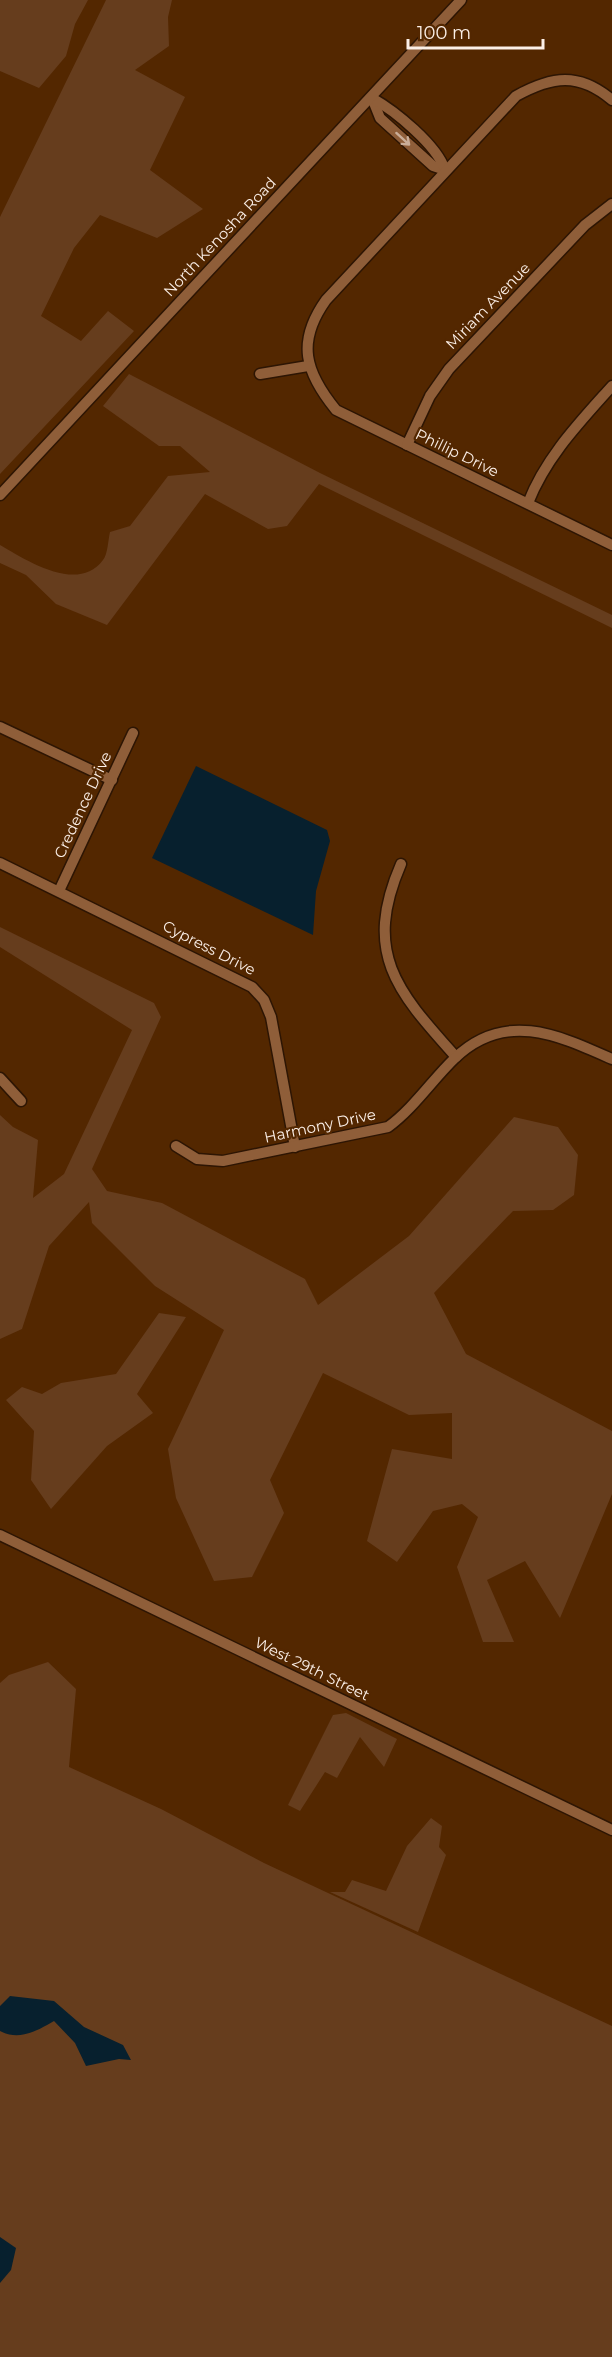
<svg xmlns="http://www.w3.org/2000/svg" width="612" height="2357" font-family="Montserrat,sans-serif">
<rect width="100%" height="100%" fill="#532700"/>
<!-- green -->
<g fill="#663d1d">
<polygon points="0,0 88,0 75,24 66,56 39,88 0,71"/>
<polygon points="106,0 172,0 168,17 169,46 135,70 185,97 150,170 203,209 157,238 100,215 74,248 41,316 81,341 108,311 134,331 0,474 0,217"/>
<path d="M129 374 320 473 612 615V628L319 484 287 526 268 529 205 494 107 625 56 604 26 575 0 563V545C26 560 78 594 103 560 108 554 108 540 110 532L130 526 168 476 210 472 180 446H159L103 406Z"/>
<polygon points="0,927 154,1003 161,1017 92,1169 107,1191 162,1203 305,1279 318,1305 409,1236 514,1117 558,1127 578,1155 574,1195 553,1210 513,1211 434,1293 466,1354 612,1431 612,1494 560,1618 525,1561 487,1580 514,1642 483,1642 457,1567 478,1517 462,1504 433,1511 397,1562 367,1541 392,1449 452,1459 452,1413 409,1415 323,1373 270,1480 284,1513 252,1577 214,1581 176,1498 168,1449 224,1330 155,1286 92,1223 89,1202 49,1246 22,1329 0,1339 0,1115 13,1127 38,1140 33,1198 64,1174 132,1030 0,947"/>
<polygon points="159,1313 186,1317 137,1394 153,1413 107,1446 51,1509 31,1480 34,1431 6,1400 22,1387 42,1394 61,1383 116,1374"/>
<polygon points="48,1662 76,1689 69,1767 161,1809 264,1863 612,2026 612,2357 0,2357 0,1683 9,1675"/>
<polygon points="346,1713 397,1739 384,1767 360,1737 337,1778 325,1772 300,1811 288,1805 333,1715"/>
<polygon points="431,1818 442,1826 439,1847 446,1855 418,1932 330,1892 345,1892 352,1880 386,1891 407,1846"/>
</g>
<!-- water -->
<g fill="#07202e">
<polygon points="196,766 327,830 330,841 316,891 313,935 152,858"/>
<path d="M10 1996 54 2001 84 2027 123 2045 131 2060 119 2059 86 2066 75 2043 54 2021C37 2031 19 2041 0 2031V2006Z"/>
<polygon points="0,2237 16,2248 11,2270 0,2283"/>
</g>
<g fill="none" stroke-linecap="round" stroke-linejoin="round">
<!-- minor casing -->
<g stroke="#2d1503" stroke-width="13">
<g id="minor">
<polyline points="372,98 380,118 433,166 445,170"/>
<path d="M372 98C395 111 437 145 445 170"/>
<path d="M612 100C579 72 552 76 516 96L326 300C296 342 305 372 336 410L612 545"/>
<polyline points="260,374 308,366"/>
<polyline points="407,445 430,396 449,369 585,225 612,204"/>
<polyline points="0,495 461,0"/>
<path d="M528 503C546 457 579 423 612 386"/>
<polyline points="0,727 112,780"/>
<polyline points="0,863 252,987 264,1000 271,1017 295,1147"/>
<path d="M401 864C362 954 398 992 456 1057"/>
<polyline points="59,891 133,733"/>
<polyline points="0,1078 21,1101"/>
<path d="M176 1146 197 1159 223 1161 388 1127C414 1108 432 1080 455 1058 505 1010 558 1035 612 1059"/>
<polyline points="0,1535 612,1830"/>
</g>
</g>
<!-- minor -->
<use href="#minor" stroke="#8f5e39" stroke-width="10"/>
</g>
<!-- one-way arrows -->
<defs><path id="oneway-shaft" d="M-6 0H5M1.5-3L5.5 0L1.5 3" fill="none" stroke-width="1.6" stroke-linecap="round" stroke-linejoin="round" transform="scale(1.5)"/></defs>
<use stroke="#caae99" href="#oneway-shaft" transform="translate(403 139) rotate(42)"/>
<g text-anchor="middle" stroke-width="4.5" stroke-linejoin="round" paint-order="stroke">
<!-- street labels -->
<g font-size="15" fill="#fbefe7" stroke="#532700">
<text transform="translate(220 237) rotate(-47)" y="5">North Kenosha Road</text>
<text transform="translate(488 306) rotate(-46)" y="5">Miriam Avenue</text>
<text transform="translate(457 453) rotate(26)" y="5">Phillip Drive</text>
<text transform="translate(83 805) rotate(-65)" y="5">Credence Drive</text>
<text transform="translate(209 948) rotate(27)" y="5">Cypress Drive</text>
<text transform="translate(320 1126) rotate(-12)" y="5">Harmony Drive</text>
<text transform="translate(312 1669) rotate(26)" y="5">West 29th Street</text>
</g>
</g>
<!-- scale -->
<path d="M408 39v9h135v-9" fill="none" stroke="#fbefe7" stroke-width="3"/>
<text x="417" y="39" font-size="18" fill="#fbefe7" stroke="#532700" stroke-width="4.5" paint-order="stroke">100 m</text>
</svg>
